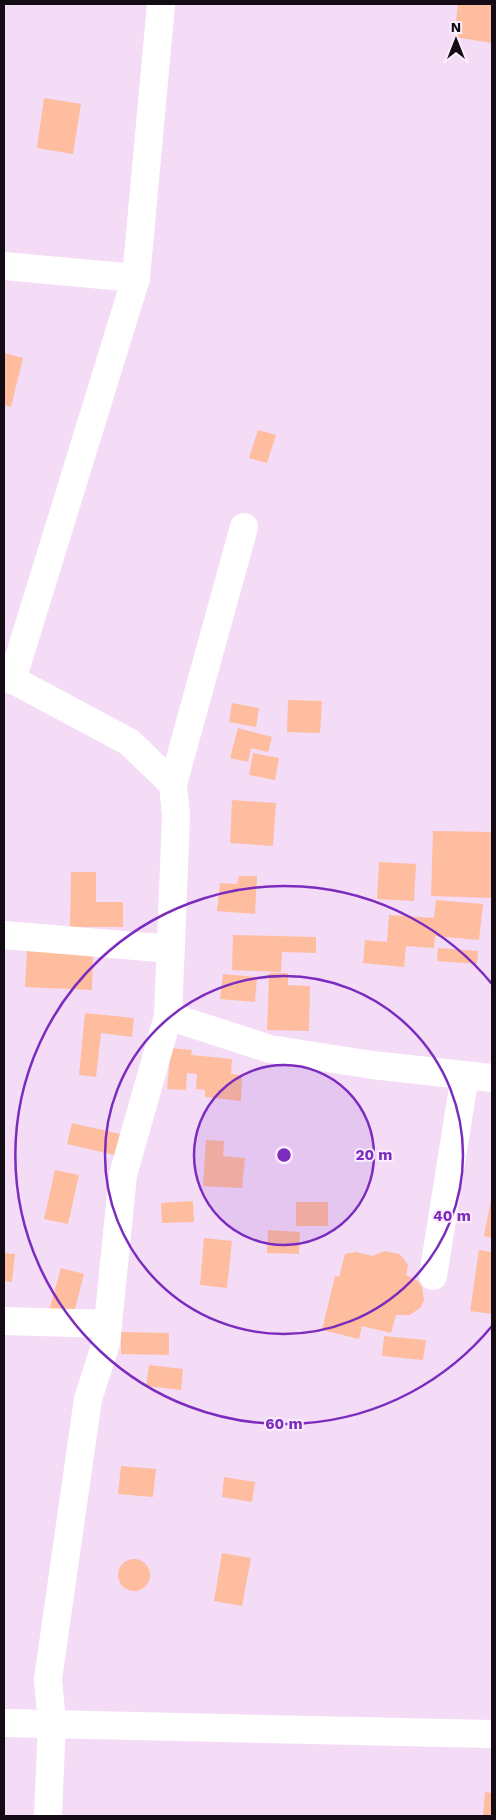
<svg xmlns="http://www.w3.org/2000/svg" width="496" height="1820" font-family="'Work Sans',sans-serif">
<rect width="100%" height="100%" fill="#f4dcf7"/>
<!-- building -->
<g fill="#febd9e">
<polygon points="458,4 492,4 492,43 454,37"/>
<polygon points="44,98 81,104 73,154 37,148"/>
<polygon points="4,353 23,358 11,407 4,405"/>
<polygon points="258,430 276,435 267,463 249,458"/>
<polygon points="288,700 322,701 320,733 287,732"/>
<polygon points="232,703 259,708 256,727 229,722"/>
<polygon points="238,728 272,737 268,752 251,748 248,762 230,758"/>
<polygon points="253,753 279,758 275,780 249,775"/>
<polygon points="232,800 276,803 273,846 230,843"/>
<polygon points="433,831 492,832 492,898 431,896"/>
<polygon points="379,862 416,864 414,901 377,899"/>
<polygon points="71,872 96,872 96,902 123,902 123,927 70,927"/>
<polygon points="239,876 257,876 255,914 217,911 220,883 237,884"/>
<polygon points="436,900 483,904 479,940 435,936 434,948 406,946 404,967 363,963 365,940 387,942 389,915 434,918"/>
<polygon points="233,935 316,937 316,953 282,952 281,972 232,970"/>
<polygon points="438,948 478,951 477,964 437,961"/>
<polygon points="27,949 93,952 92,990 25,987"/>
<polygon points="269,973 288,973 288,985 310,986 309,1031 267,1030"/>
<polygon points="223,974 257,977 255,1002 220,999"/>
<polygon points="85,1013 134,1018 132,1037 101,1033 96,1077 79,1075"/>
<polygon points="171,1048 192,1050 191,1055 232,1059 231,1074 242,1075 241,1101 205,1097 205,1090 196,1089 197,1074 187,1073 186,1090 167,1089"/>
<polygon points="72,1123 120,1134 115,1155 67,1144"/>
<polygon points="206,1140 224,1141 223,1156 245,1158 242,1188 203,1186"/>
<polygon points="55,1170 79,1175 68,1224 44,1219"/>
<polygon points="491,1199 492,1199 492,1238 484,1236"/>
<polygon points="193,1201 194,1222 162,1223 161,1203"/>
<rect x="296" y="1202" width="32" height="24"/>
<polygon points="268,1230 300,1232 299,1254 267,1253"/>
<polygon points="204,1238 232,1241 227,1288 200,1285"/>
<polygon points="479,1250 492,1252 492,1314 470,1311"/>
<polygon points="385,1251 399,1254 404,1259 408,1265 406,1275 418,1281 422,1287 424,1300 421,1307 410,1315 396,1315 391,1333 362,1326 359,1339 322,1330 335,1276 339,1277 345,1254 356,1252 372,1256"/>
<polygon points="4,1253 15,1254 12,1282 4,1281"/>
<polygon points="61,1268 84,1274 73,1317 49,1311"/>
<polygon points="121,1332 169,1333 169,1355 121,1354"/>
<polygon points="384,1336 426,1340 423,1360 382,1356"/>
<polygon points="149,1365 183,1369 181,1390 146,1386"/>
<polygon points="121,1466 156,1469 153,1497 118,1494"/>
<polygon points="224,1477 255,1482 252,1502 222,1497"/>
<polygon points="222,1553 251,1558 242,1606 214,1601"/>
<circle cx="134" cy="1575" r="16"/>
<polygon points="485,1792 492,1793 492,1816 483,1816"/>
</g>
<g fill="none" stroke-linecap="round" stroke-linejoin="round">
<!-- minor -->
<g stroke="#fff" stroke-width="28">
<polyline points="4,266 136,278"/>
<polyline points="4,675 129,742 173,784 176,816 168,1016 123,1175 106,1343 88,1399 48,1679 52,1723 48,1816"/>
<polyline points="12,680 136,278 161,4"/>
<polyline points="173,784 244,527"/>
<polyline points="4,935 171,949"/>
<polyline points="168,1016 270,1049 372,1065 492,1078"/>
<polyline points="433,1276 465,1075"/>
<polyline points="4,1321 108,1324"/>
<polyline points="4,1723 492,1734"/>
</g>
</g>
<!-- distance rings -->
<circle cx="284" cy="1155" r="90" fill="#7b2cbf" fill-opacity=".12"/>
<g fill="none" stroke="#7b2cbf" stroke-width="2.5">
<circle cx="284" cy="1155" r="90"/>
<circle cx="284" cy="1155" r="179"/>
<path d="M492 1326A269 269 0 1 1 492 984"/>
</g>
<circle cx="284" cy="1155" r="8" fill="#7b2cbf" stroke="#fcedfe" stroke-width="2.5"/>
<g font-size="15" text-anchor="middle" font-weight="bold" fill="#7b2cbf" stroke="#fcedfe" stroke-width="4" stroke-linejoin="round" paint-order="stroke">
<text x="374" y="1160">20 m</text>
<text x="452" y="1221">40 m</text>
<text x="284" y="1429">60 m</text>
</g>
<!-- border -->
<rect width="496" height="1820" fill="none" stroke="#140c15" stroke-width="10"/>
<!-- north arrow -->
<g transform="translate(456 40)" stroke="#fcedfe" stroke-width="4" paint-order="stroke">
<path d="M0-4L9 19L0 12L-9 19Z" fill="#140c15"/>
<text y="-8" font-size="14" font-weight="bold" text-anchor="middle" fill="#140c15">N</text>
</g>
</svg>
